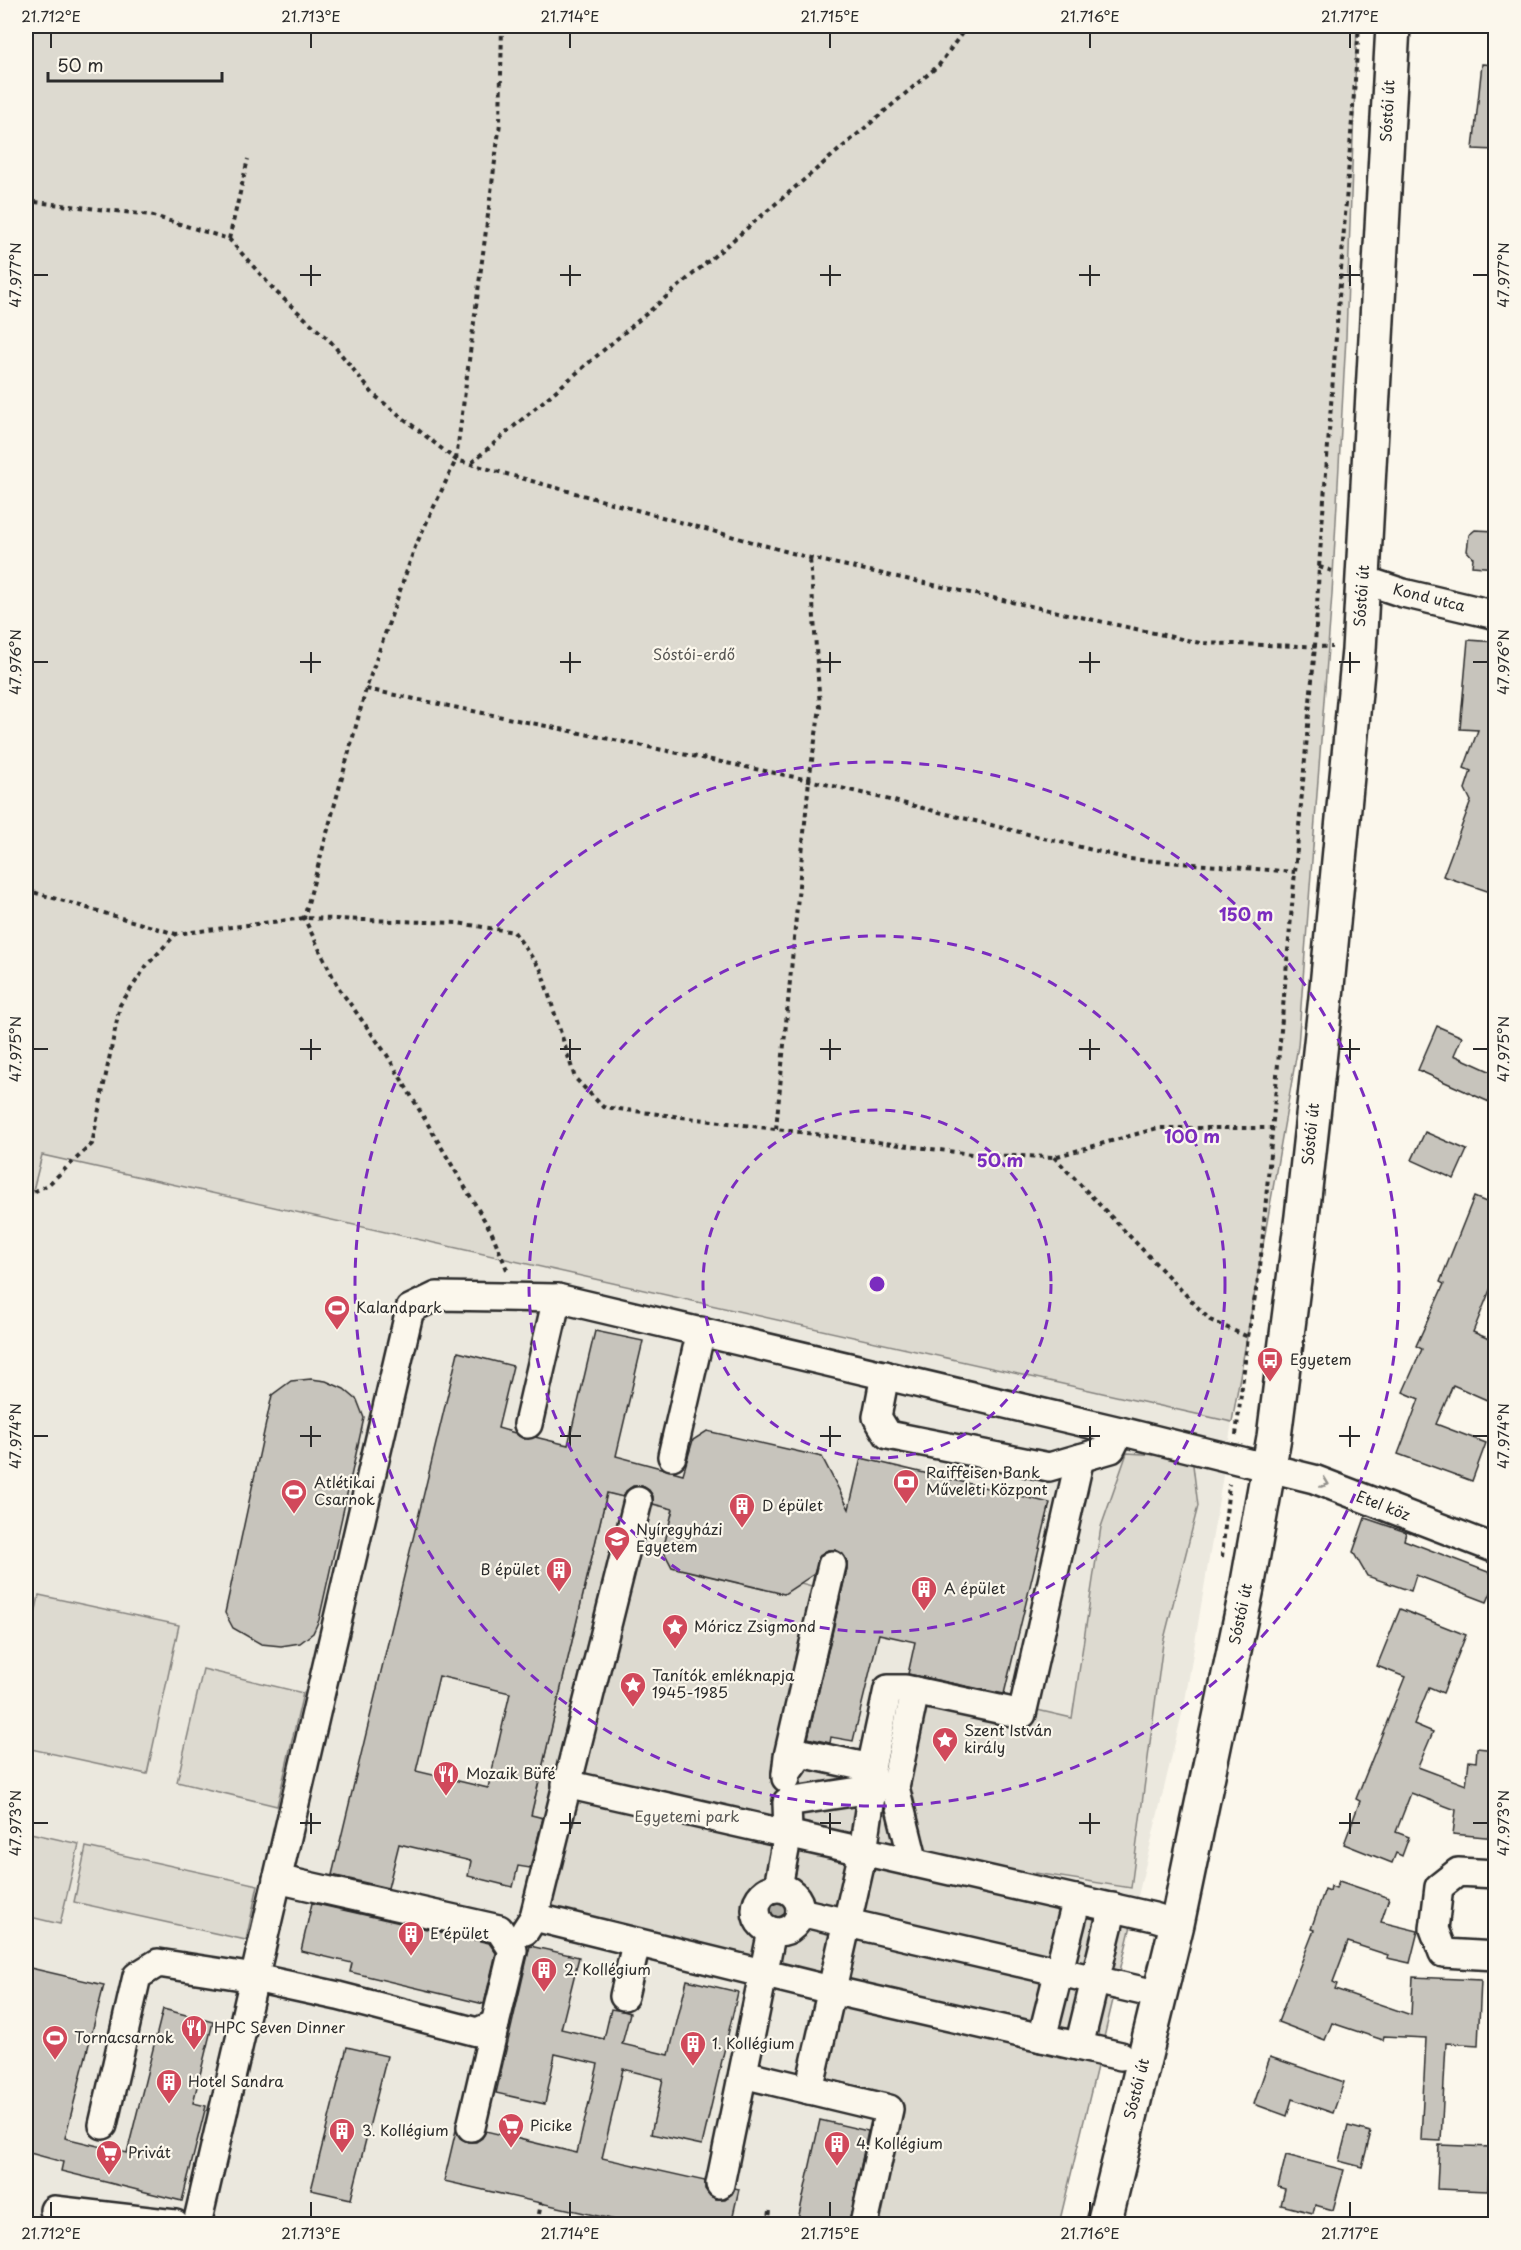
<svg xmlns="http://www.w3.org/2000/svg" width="1521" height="2250" font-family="'Playpen Sans',sans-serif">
<rect width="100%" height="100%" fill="#fbf7ec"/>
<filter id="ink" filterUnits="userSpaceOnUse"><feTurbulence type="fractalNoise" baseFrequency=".0167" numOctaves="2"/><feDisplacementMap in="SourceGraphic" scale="12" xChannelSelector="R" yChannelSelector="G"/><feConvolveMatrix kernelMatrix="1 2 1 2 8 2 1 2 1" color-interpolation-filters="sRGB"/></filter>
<g filter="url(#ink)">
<!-- built -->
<polygon fill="#ebe8de" points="42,1155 1232,1422 1185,1701 1059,2224 26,2224 26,1218"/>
<!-- green -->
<g fill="#dddad0" stroke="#84827e" stroke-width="1.5">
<polygon points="26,26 1357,26 1346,337 1332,594 1298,1046 1232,1422 42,1155 26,1218"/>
<polygon points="1127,1453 1192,1457 1198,1506 1163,1643 1131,1888 1036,1873 1031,1890 1134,1913 1059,2224 876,2224 901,2126 888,2093 815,2076 832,1994 538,1914 557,1821 531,1815 607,1493 673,1509 663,1550 672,1567 784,1594 801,1583 830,1591 794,1744 846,1770 842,1794 880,1800 907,1680 1072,1718 1101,1527"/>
<polygon points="39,1595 179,1625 147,1774 26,1748 26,1658"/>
<polygon points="203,1669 303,1693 277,1806 177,1782"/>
<polygon points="26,1832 79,1844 60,1924 26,1916"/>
<polygon points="86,1847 258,1885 246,1940 74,1902"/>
</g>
<!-- water -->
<circle fill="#b1afa7" stroke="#7b7a75" stroke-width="1.5" cx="778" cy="1909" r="14"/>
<!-- building -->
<g fill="#c7c4bc" stroke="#2b2b2b" stroke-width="1.5" fill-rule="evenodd">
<polygon points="1482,64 1496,65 1496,150 1473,149"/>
<polygon points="1475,530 1496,531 1496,568 1472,566 1473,558 1467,551 1469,535"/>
<polygon points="1468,640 1496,642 1496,894 1443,876 1471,801 1465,789 1471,771 1464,768 1478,730 1460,729"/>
<polygon points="1437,1026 1462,1037 1454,1055 1496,1074 1496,1105 1418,1070"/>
<polygon points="1425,1132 1467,1150 1454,1179 1412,1160"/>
<polygon points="1474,1197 1496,1206 1496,1275 1473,1332 1496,1342 1496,1404 1453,1385 1436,1424 1486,1443 1472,1481 1398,1454 1419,1399 1403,1392 1422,1349 1416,1346 1444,1284 1440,1282"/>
<path d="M595 1331 643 1341 616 1456 683 1474 693 1440 707 1431 822 1457 849 1509 861 1458 1050 1503 1004 1694 908 1674 915 1642 879 1634 853 1741 831 1737 830 1743 808 1738 847 1569V1561L843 1554 835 1550H828L821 1554 814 1574 784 1594 672 1567 663 1550 673 1509 653 1504V1496L649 1490 642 1486H633L626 1491 623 1497 607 1493 531 1815 543 1818 530 1868 518 1866 513 1887 468 1876 471 1861 399 1844 388 1888 332 1875 458 1352 513 1366 498 1428 515 1433 524 1439 535 1437 568 1445ZM439 1676 510 1693 488 1788 416 1771Z"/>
<polygon points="311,1379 326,1381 344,1389 357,1400 364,1418 319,1620 313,1633 300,1643 281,1646 261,1644 233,1628 225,1613 272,1395 291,1381"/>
<polygon points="1365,1518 1406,1532 1404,1540 1496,1575 1496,1581 1487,1602 1416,1575 1411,1591 1367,1576 1353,1552"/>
<polygon points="1400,1609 1466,1635 1443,1693 1429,1687 1414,1724 1433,1732 1418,1767 1466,1785 1469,1761 1476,1762 1477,1748 1496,1750 1496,1838 1453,1834 1456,1810 1411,1793 1396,1832 1409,1837 1402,1856 1396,1853 1392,1863 1344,1844 1360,1801 1356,1799 1405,1677 1377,1666"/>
<polygon points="1339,1881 1389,1898 1381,1922 1418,1931 1410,1963 1387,1958 1388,1955 1348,1942 1333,1982 1337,1984 1335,1989 1411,2015 1413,1977 1481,1980 1478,2045 1446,2043 1441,2141 1421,2140 1426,2038 1384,2036 1383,2040 1332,2023 1325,2040 1278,2022 1314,1930 1311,1929 1325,1889 1330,1891 1331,1886 1336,1888"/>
<polygon points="312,1903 489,1943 496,1953 484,2004 350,1972 352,1963 301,1951"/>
<polygon points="530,1946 579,1957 561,2029 604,2039 611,2009 623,2011 630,2013 622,2044 669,2055 687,1980 738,1992 702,2145 651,2134 663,2079 623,2069 602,2158 705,2181 705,2189 710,2196 716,2199 725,2199 732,2194 735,2188 739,2189 731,2224 633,2224 444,2181 456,2130 460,2138 468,2142 476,2142 482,2138 486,2131 577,2153 598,2064 555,2054 545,2104 496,2093"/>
<polygon points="26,1967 104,1985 65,2138 127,2153 163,2009 213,2022 193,2103 206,2106 182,2201 61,2171 63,2162 26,2152"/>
<polygon points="347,2047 387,2056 351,2199 311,2190"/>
<polygon points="1270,2057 1344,2082 1333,2113 1292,2099 1287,2116 1254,2104"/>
<polygon points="820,2120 868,2131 849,2224 797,2224"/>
<polygon points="1348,2126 1371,2132 1362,2167 1339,2161"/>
<polygon points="1439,2145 1490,2147 1488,2191 1437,2189"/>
<polygon points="1286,2155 1344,2170 1333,2210 1315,2205 1313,2213 1281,2205 1285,2189 1278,2187"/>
</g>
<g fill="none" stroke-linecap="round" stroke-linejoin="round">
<!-- minor casing -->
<g stroke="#2b2b2b" stroke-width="32">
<g id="minor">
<polyline points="1364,580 1403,593 1496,615"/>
<polyline points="885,1375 877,1417 888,1435 1049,1467 1111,1449 1120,1431"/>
<polyline points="528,1424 557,1298"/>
<polyline points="672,1456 701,1331"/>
<polyline points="786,1774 788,1756 832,1565"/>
<polyline points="786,1778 786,1774 801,1753 871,1768"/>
<path d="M566 1784C762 1827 958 1872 1154 1917L1177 1924"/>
<polyline points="914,1863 895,1787 915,1691"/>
<polyline points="1496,1874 1458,1872 1439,1887 1434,1929 1443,1953 1496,1956"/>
<polyline points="778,1887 788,1833 787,1802 872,1789 871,1768 888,1689 905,1689 1022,1714 1080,1458"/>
<circle cx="778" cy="1910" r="22"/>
<polyline points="800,1912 1160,1995"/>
<polyline points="534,1917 831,1990 1121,2056"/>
<polyline points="525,1931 534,1917 638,1501"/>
<polyline points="624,1996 636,1944"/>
<polyline points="1042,2038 1077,1899"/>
<polyline points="1079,2046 1113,1907"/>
<polyline points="743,2074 889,2109 864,2224"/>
<polyline points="809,2090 863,1852 872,1789"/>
<polyline points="103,2125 137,1976 158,1963 255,1978 338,1996 477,2032 495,2024 513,1950 499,1929 277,1879"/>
<polyline points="471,2127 495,2024"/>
<polyline points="720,2184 772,1931"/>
<polyline points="54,2210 175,2224"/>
<polyline points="197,2224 410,1309 437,1296 557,1298 1120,1431 1314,1479 1496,1549"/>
</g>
</g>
<!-- major casing -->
<g stroke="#2b2b2b" stroke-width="38">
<polyline id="major" points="1104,2224 1177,1924 1247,1588 1274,1437 1302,1216 1326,997 1359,650 1393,26"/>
</g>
<!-- path -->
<g stroke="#2b2b2b" stroke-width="4" stroke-dasharray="4.5 4.5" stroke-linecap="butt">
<polyline points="502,26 500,123 456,460 415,547 366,689 304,918 338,987 387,1055 492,1233 508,1272"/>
<polyline points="26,201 150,215 229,239 276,292 331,342 374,395 456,460 810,558 1200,643 1332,647"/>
<polyline points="229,239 248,159"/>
<polyline points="472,462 939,65 967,26"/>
<polyline points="1319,567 1336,572"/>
<polyline points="366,689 809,780 1129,859 1295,872"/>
<polyline points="26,890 176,934"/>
<polyline points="776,1129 809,780 820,708 810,558"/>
<polyline points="1054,1157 1210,1320 1248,1337"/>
<polyline points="26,1196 49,1184 92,1144 120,1005 147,965 176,934 304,918 458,923 514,932 541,970 575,1078 603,1107 979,1155 1054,1157 1158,1128 1273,1128"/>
<polyline points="1236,1435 1248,1337 1260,1267 1315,646 1319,567 1359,26"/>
<polyline points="1222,1557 1229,1484"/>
<polyline points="539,2214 541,2203"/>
<polyline points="768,2224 770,2211"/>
</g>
<!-- minor -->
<use href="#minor" stroke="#fbf7ec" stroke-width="27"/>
<!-- major -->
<use href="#major" stroke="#fbf7ec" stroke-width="33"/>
</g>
<!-- one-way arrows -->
<defs><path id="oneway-chevron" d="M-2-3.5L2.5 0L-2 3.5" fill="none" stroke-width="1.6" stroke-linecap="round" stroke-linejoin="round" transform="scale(1.5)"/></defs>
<use stroke="#93918c" href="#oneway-chevron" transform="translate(1325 1483) rotate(21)"/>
</g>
<!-- ticks -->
<path fill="none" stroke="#2b2b2b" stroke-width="2" d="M51 33V48M311 33V48M570 33V48M830 33V48M1090 33V48M1350 33V48M311 265V286M570 265V286M830 265V286M1090 265V286M1350 265V286M33 275H48M300 275H321M560 275H581M820 275H841M1079 275H1100M1339 275H1360M1473 275H1488M311 652V673M570 652V673M830 652V673M1090 652V673M1350 652V673M33 662H48M300 662H321M560 662H581M820 662H841M1079 662H1100M1339 662H1360M1473 662H1488M311 1039V1060M570 1039V1060M830 1039V1060M1090 1039V1060M1350 1039V1060M33 1049H48M300 1049H321M560 1049H581M820 1049H841M1079 1049H1100M1339 1049H1360M1473 1049H1488M311 1426V1447M570 1426V1447M830 1426V1447M1090 1426V1447M1350 1426V1447M33 1436H48M300 1436H321M560 1436H581M820 1436H841M1079 1436H1100M1339 1436H1360M1473 1436H1488M311 1813V1834M570 1813V1834M830 1813V1834M1090 1813V1834M1350 1813V1834M33 1823H48M300 1823H321M560 1823H581M820 1823H841M1079 1823H1100M1339 1823H1360M1473 1823H1488M51 2202V2217M311 2202V2217M570 2202V2217M830 2202V2217M1090 2202V2217M1350 2202V2217"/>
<!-- distance rings -->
<g fill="none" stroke="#7b2cbf" stroke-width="3" stroke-dasharray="10 8">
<circle cx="877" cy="1284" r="174"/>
<circle cx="877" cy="1284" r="348"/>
<circle cx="877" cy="1284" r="522"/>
</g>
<!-- icons -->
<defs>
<g id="stadium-pin" transform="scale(1.35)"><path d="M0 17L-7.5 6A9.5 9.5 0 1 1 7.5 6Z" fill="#d1495b" stroke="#fbf7ec"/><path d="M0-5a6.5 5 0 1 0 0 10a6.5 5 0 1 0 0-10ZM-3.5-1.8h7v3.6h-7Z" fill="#fff"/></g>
<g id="bus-pin" transform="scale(1.35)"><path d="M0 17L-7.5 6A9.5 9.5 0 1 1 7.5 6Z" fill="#d1495b" stroke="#fbf7ec"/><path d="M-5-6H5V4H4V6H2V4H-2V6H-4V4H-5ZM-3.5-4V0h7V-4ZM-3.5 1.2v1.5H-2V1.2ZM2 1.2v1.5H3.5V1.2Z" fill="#fff"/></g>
<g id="bank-pin" transform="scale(1.35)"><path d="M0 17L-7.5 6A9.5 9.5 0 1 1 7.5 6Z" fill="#d1495b" stroke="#fbf7ec"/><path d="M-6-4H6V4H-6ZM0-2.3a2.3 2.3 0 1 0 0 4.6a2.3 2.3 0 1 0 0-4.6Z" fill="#fff"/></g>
<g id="building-pin" transform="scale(1.35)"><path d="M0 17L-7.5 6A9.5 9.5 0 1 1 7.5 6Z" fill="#d1495b" stroke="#fbf7ec"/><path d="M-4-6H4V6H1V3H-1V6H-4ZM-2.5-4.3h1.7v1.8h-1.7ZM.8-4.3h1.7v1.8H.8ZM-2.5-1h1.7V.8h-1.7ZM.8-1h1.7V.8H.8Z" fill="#fff"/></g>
<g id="university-pin" transform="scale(1.35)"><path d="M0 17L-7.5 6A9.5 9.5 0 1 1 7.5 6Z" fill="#d1495b" stroke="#fbf7ec"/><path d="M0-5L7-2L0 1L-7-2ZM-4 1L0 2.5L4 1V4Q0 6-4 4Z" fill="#fff"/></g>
<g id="sight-pin" transform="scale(1.35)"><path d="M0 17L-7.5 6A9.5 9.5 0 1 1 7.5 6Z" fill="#d1495b" stroke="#fbf7ec"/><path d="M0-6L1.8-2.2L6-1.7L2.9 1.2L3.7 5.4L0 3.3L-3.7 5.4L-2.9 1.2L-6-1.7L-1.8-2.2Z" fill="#fff"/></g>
<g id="restaurant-pin" transform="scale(1.35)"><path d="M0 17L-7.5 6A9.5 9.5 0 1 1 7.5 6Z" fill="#d1495b" stroke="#fbf7ec"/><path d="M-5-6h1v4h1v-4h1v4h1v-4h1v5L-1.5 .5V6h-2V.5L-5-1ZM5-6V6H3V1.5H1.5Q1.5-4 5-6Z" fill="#fff"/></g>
<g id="supermarket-pin" transform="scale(1.35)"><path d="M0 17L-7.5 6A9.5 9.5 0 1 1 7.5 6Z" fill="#d1495b" stroke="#fbf7ec"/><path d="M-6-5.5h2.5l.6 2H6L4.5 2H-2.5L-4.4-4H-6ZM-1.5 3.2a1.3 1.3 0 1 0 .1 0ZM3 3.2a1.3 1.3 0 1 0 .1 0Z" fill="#fff"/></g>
</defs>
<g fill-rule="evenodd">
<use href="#stadium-pin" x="337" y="1308"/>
<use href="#bus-pin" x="1270" y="1360"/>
<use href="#bank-pin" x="906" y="1482"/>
<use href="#stadium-pin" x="294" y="1492"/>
<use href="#building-pin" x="742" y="1506"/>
<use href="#university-pin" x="617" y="1539"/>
<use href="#building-pin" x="559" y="1570"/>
<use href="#building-pin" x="924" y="1589"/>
<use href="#sight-pin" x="675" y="1627"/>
<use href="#sight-pin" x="633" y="1685"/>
<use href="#sight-pin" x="945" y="1740"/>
<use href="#restaurant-pin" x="446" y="1774"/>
<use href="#building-pin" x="411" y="1934"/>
<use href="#building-pin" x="544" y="1970"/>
<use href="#restaurant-pin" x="194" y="2028"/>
<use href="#stadium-pin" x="55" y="2038"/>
<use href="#building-pin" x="693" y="2044"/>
<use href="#building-pin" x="169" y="2082"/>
<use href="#supermarket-pin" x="511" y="2126"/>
<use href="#building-pin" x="342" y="2131"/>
<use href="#building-pin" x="837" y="2144"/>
<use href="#supermarket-pin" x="109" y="2153"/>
</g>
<g text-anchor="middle" stroke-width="4.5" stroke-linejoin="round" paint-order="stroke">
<!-- street labels -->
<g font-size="15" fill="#2b2b2b" stroke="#fbf7ec">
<text transform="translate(1388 111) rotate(-87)" y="5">Sóstói út</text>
<text transform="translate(1362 596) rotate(-86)" y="5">Sóstói út</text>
<text transform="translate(1429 598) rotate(14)" y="5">Kond utca</text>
<text transform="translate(1311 1134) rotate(-84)" y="5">Sóstói út</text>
<text transform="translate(1383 1506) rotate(21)" y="5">Etel köz</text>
<text transform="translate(1241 1614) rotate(-78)" y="5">Sóstói út</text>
<text transform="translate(1137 2089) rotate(-76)" y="5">Sóstói út</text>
</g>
<!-- park labels -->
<g font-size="15" fill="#585754" stroke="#fbf7ec">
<text x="694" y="660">Sóstói-erdő</text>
<text x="687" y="1822">Egyetemi park</text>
</g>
<!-- poi labels -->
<g font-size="15" fill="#2b2b2b" stroke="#fbf7ec" text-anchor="start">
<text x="356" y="1313">Kalandpark</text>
<text x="1290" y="1365">Egyetem</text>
<text x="926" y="1478">Raiffeisen Bank<tspan x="926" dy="17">Műveleti Központ</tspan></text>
<text x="314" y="1488">Atlétikai<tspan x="314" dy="17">Csarnok</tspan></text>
<text x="762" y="1511">D épület</text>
<text x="636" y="1535">Nyíregyházi<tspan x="636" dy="17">Egyetem</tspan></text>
<text x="540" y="1575" text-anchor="end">B épület</text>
<text x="944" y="1594">A épület</text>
<text x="694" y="1632">Móricz Zsigmond</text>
<text x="652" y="1681">Tanítók emléknapja<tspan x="652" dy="17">1945-1985</tspan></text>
<text x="964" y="1736">Szent István<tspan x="964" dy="17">király</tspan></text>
<text x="466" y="1779">Mozaik Büfé</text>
<text x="430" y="1939">E épület</text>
<text x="564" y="1975">2. Kollégium</text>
<text x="214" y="2033">HPC Seven Dinner</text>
<text x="74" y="2043">Tornacsarnok</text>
<text x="712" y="2049">1. Kollégium</text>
<text x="188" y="2087">Hotel Sandra</text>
<text x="530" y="2131">Picike</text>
<text x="362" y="2136">3. Kollégium</text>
<text x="856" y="2149">4. Kollégium</text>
<text x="128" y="2158">Privát</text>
</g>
</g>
<circle cx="877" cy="1284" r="9" fill="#7b2cbf" stroke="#fbf7ec" stroke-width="3"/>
<g font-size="18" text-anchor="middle" font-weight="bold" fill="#7b2cbf" stroke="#fbf7ec" stroke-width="4.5" stroke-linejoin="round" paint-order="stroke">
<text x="1246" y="921">150 m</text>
<text x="1192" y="1143">100 m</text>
<text x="1000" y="1167">50 m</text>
</g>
<!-- margin -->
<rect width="1521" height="2250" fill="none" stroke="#fbf7ec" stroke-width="66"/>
<!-- scale -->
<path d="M48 72v9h174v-9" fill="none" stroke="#2b2b2b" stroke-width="3"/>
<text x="57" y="72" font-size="18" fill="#2b2b2b" stroke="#fbf7ec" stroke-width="4.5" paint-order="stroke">50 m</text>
<rect x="33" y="33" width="1455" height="2184" fill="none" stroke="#2b2b2b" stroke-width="2"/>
<g font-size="15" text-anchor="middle" fill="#2b2b2b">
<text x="51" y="22">21.712°E</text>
<text x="311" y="22">21.713°E</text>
<text x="570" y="22">21.714°E</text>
<text x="830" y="22">21.715°E</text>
<text x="1090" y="22">21.716°E</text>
<text x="1350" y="22">21.717°E</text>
<text transform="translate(16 275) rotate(-90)" y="5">47.977°N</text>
<text transform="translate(1504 275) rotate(-90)" y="5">47.977°N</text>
<text transform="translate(16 662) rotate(-90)" y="5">47.976°N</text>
<text transform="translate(1504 662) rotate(-90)" y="5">47.976°N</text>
<text transform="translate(16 1049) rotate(-90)" y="5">47.975°N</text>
<text transform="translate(1504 1049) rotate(-90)" y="5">47.975°N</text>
<text transform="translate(16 1436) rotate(-90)" y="5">47.974°N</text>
<text transform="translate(1504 1436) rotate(-90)" y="5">47.974°N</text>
<text transform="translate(16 1823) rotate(-90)" y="5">47.973°N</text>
<text transform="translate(1504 1823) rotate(-90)" y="5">47.973°N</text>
<text x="51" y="2239">21.712°E</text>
<text x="311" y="2239">21.713°E</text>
<text x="570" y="2239">21.714°E</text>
<text x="830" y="2239">21.715°E</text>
<text x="1090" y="2239">21.716°E</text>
<text x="1350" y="2239">21.717°E</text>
</g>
</svg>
